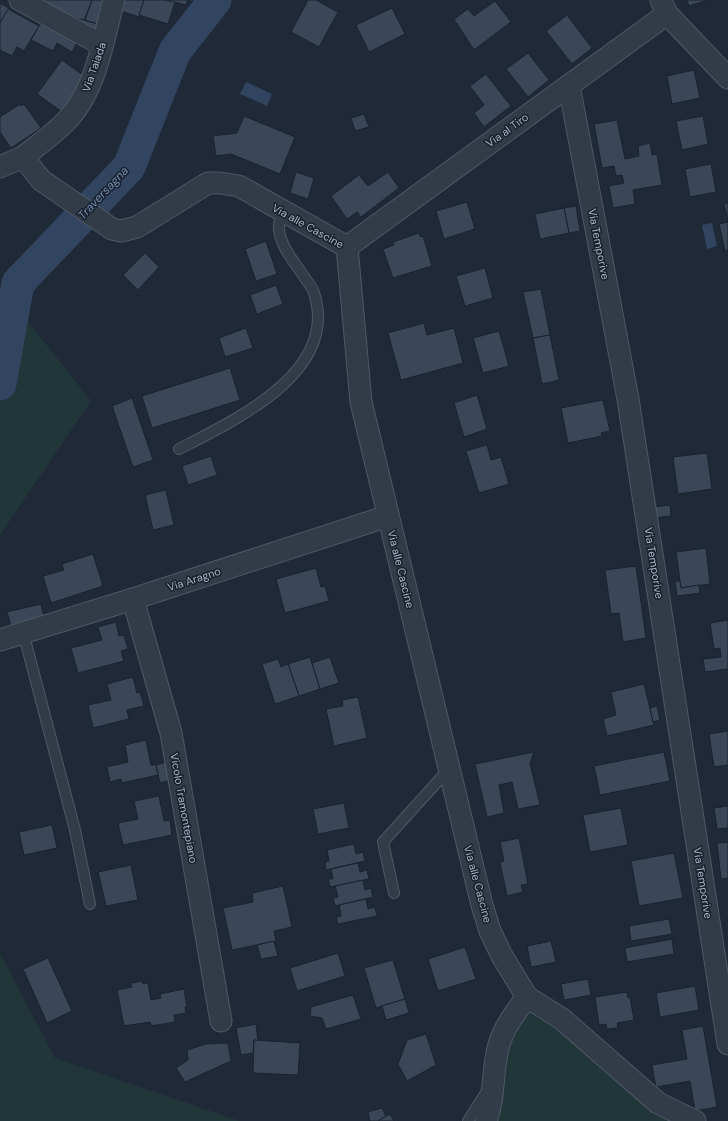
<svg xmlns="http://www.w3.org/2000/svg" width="728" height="1121" font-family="'DM Sans',sans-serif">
<rect width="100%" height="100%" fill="#1f2938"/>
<!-- green -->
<g fill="#213639">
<polygon points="0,286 91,401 0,535"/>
<polygon points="0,953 55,1058 240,1121 0,1121"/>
<polygon points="527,997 695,1121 486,1121 494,1081"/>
</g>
<!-- water -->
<g fill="#314460">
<polygon points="246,82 272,94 267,106 240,94"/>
<polygon points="712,223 717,246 707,249 702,225"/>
</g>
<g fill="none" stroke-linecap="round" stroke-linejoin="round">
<!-- river -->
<polyline stroke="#314460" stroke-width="33" points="0,384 18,283 129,167 175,51 215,0"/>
</g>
<!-- building -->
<g fill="#3a4758" stroke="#1a222f">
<polygon points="40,0 92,0 84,21 34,3"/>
<polygon points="92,0 112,0 103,26 85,20"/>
<polygon points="121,0 144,0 139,17 118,10"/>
<polygon points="144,0 166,0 175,2 168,24 139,15"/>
<polygon points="166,0 188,0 186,5"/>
<polygon points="308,0 316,0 338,12 319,47 291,32"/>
<polygon points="687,0 708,0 689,6"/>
<polygon points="495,1 511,22 474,50 454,19 468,9 474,16"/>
<polygon points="0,3 9,8 0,23"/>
<polygon points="392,8 405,34 369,52 356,25"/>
<polygon points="8,9 39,26 24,51 17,47 12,56 0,50 0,23"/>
<polygon points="567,15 592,48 572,64 546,31"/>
<polygon points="43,19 78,40 72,52 57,43 53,51 31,40"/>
<polygon points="80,19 98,24 95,31 79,24"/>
<polygon points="528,53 549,80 528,97 506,69"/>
<polygon points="62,60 87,78 62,112 37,94"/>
<polygon points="694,70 700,98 672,104 667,76"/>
<polygon points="486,74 511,106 484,127 474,113 484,105 470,86"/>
<polygon points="20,104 21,106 24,104 41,128 11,148 0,132 0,117"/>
<polygon points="364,114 369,127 355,131 351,118"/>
<polygon points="244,116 295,137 280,174 231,154 216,156 213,136 237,133"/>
<polygon points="703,116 708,144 682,150 676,121"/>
<polygon points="617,120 625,159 639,156 638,146 650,143 652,155 657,154 662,185 633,190 635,204 613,208 609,186 624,183 622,175 616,176 614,166 602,168 594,124"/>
<polygon points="711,164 716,192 690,197 685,169"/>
<polygon points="296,172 314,178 308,199 290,193"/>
<polygon points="388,172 399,188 361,217 357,212 347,219 331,196 359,175 368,186"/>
<polygon points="467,202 475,229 444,239 436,211"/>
<polygon points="728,203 728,222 724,204"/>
<polygon points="576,206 580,231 569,233 564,208"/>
<polygon points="564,208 569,233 540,239 535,214"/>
<polygon points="728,222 728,250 725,251 719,224"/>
<polygon points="419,233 420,237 423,236 432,266 393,278 383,249 394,245 393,242"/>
<polygon points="266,241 277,274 256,281 245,249"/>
<polygon points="145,253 159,267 138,290 123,275"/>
<polygon points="485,268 493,298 465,306 456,276"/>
<polygon points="276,285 283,304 257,314 250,295"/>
<polygon points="541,289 550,335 533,338 523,292"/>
<polygon points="424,323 427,335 454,328 463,363 401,380 388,333"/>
<polygon points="246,328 253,348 225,357 219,338"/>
<polygon points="499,331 509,366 483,373 473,338"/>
<polygon points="550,335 559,380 542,384 533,338"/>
<polygon points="230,368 240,400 152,428 142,396"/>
<polygon points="477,395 487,429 464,437 454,403"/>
<polygon points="132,398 153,460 133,467 112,406"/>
<polygon points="603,400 610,431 601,433 602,436 568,443 561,408"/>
<polygon points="487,445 491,460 501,457 509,484 479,493 466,451"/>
<polygon points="707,453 712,489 678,494 673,457"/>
<polygon points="211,456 217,475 188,485 182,466"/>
<polygon points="166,490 174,525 153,530 145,495"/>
<polygon points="670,505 671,516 654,518 653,507"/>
<polygon points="706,548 710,584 681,588 676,552"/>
<polygon points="93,554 103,586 51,603 43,576 64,570 62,564"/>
<polygon points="636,566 646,638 623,642 619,613 611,614 605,570"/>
<polygon points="316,568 321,587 325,586 329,601 285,613 276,579"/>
<polygon points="675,581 680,581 681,588 699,585 700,593 677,596"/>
<polygon points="41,604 45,622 12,630 7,612"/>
<polygon points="728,620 728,669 705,672 703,659 721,657 720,648 714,649 710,623"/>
<polygon points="116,622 119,636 124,635 128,649 121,651 124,661 78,673 71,648 102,640 98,627"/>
<polygon points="310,657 320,689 299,696 288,664"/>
<polygon points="330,657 339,683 320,689 312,663"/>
<polygon points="278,659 281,667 288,664 299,696 275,704 262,664"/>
<polygon points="133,677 137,693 140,692 144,706 127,710 129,719 93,728 88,705 111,700 107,684"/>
<polygon points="644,684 654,725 607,736 603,719 616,715 611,692"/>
<polygon points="358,697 367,738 334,746 326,709 343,706 342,700"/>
<polygon points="657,706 660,720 653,722 650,708"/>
<polygon points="728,731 728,765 714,767 709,734"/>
<polygon points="146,740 151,765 156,765 158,775 122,783 121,779 110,782 107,767 128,762 125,745"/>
<polygon points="534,752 530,763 540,805 518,809 512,782 499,785 504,813 487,817 475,764"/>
<polygon points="664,752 670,781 600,795 594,766"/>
<polygon points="170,761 174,779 160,783 156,765"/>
<polygon points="159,796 164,821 170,820 172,835 123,845 118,823 138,819 134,801"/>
<polygon points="344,803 349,828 318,834 313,809"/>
<polygon points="728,806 728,828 717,829 714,808"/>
<polygon points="621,808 628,845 590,852 583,815"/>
<polygon points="52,825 57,848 24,855 19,832"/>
<polygon points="519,838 528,884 521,885 523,892 507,896 500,862 504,861 500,842"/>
<polygon points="728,842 728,878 721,879 717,843"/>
<polygon points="354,844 356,854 363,852 365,861 326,870 325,862 329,861 327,850"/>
<polygon points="674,853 683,898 639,906 631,861"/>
<polygon points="358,863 360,872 367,870 369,879 330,887 328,879 333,879 331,869"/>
<polygon points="131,865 138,900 106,906 98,872"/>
<polygon points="363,880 365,890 371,888 373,897 335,906 333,898 338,897 335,886"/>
<polygon points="283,886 292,927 274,931 276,941 232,950 223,908 253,902 252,893"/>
<polygon points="366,899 368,909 375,907 377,916 338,924 336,917 341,916 339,905"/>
<polygon points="669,919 672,934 631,941 629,926"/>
<polygon points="672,939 674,954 627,962 625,948"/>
<polygon points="274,941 278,956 261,959 257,945"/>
<polygon points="551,941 556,962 531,967 527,946"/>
<polygon points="465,947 476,979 438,991 428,959"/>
<polygon points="338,953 345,976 297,991 290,968"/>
<polygon points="48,958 72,1011 47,1023 23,969"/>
<polygon points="393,960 405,999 376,1008 364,968"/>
<polygon points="588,979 591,995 564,1000 561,984"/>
<polygon points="142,981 143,984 148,983 151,1000 161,998 160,994 184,989 187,1007 185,1007 186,1013 174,1015 175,1022 151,1026 150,1022 124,1026 117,990 132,987 131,983"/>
<polygon points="695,986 699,1010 660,1017 656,993"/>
<polygon points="627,992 628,998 630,997 634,1020 617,1023 618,1028 607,1029 606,1024 599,1025 595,997"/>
<polygon points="353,995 361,1019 326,1029 322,1018 310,1016 311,1007"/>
<polygon points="405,999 409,1013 386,1020 382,1006"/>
<polygon points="256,1024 258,1041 254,1040 253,1053 241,1055 236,1028"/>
<polygon points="703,1026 717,1107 695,1111 690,1081 656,1087 652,1065 687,1059 682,1030"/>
<polygon points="426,1034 436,1065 407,1081 398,1064 407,1040"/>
<polygon points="254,1040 300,1043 298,1075 253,1073"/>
<polygon points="228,1043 231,1061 185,1082 176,1068 188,1060 187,1050 206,1044"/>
<polygon points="382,1108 386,1116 378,1121 370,1121 368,1112"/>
<polygon points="390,1114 394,1121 378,1121 386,1116"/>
</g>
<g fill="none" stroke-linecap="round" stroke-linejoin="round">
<!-- service casing -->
<g stroke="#505866" stroke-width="12">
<g id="service">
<path d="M179 449C235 420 340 372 314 293 313 288 308 283 305 278 295 263 281 247 279 230 279 224 280 217 281 211"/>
<polyline points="23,632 75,830 90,904"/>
<polyline points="394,893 383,842 449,769"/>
<polyline points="468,1121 487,1091"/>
</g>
</g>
<!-- minor casing -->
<g stroke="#505866" stroke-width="23">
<g id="minor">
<polyline points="20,0 102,45"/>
<path d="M114 0C103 39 97 86 70 117 57 132 38 145 23 157L41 180 112 229 121 231 137 227 208 183H220L239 186 347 247"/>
<polyline points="661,0 667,14 728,78"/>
<polyline points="569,85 628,399 728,1044"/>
<polyline points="0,167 23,157"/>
<polyline points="347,247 361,402 482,905 490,931 502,956 527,997 562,1019 658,1103 695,1121"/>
<polyline points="347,247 667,14"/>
<polyline points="133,599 171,733 221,1021"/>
<polyline points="0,640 133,599 388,516"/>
<path d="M486 1121C495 1097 492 1072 498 1048 503 1028 515 1013 527 997"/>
</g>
</g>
<!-- service -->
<use href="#service" stroke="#323b48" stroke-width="10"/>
<!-- minor -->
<use href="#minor" stroke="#323b48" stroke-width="21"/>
</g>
<g text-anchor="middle" stroke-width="3" stroke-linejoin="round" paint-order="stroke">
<!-- street labels -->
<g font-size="11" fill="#acb5c5" stroke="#18202d">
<text transform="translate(94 67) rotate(-71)" y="4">Via Taiada</text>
<text transform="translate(507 130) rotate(-36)" y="4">Via al Tiro</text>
<text transform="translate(308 226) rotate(29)" y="4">Via alle Cascine</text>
<text transform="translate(599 244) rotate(79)" y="4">Via Temporive</text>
<text transform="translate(654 563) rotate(81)" y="4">Via Temporive</text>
<text transform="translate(401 569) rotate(76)" y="4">Via alle Cascine</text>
<text transform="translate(194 579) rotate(-18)" y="4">Via Aragno</text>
<text transform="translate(184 808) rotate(80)" y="4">Vicolo Tramontepiano</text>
<text transform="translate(703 883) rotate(81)" y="4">Via Temporive</text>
<text transform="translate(478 884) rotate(75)" y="4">Via alle Cascine</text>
</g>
<!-- water labels -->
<g font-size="12" font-style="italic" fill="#738bb0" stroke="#18202d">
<text transform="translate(103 193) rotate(-47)" y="4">Traversagna</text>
</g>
</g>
</svg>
